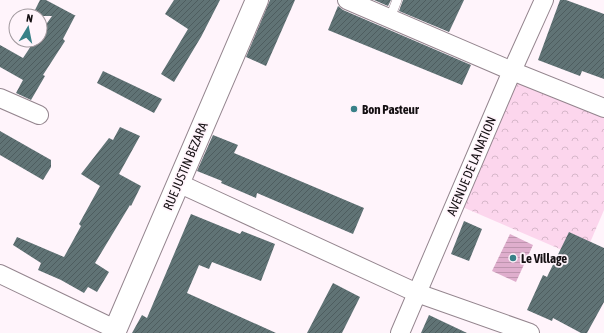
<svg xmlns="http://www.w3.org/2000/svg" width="604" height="333" font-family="'Asap Condensed',sans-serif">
<defs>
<pattern id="park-crowns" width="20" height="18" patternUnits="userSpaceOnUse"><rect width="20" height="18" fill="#fcd6ed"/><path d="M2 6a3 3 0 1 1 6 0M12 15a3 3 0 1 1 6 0" fill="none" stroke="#d7b7ca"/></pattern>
<pattern id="water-rules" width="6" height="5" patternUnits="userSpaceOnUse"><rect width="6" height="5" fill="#dfaecd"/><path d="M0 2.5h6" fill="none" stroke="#be95af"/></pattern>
<pattern id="building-hatch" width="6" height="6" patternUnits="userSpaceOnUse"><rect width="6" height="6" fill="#607375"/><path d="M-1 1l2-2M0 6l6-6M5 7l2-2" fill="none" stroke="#4e5d5f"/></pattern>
</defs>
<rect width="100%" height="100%" fill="#fff4fb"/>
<!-- park -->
<polygon fill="url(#park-crowns)" points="516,77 604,115 604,210 583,259 460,206"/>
<!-- water -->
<polygon fill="url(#water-rules)" points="510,234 533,245 516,282 492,271"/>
<!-- building -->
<g fill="url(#building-hatch)">
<polygon points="40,0 46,0 76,16 75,16 63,39 65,41 43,75 45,76 31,100 16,93 23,80 0,67 0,45 23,58 35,40 40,40 40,33 52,16 32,16"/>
<polygon points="174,0 220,0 201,37 174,82 161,74 188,29 165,14"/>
<polygon points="270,0 295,0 266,66 246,57"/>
<polygon points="374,0 391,0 388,6"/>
<polygon points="403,0 464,0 449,32 399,11"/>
<polygon points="560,0 566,0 604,14 604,79 582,71 580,76 538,60"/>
<polygon points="338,6 343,10 471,65 462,85 328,30"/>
<polygon points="103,71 162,99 154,113 97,83"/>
<polygon points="120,127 140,136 119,174 141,186 131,206 130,205 95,263 109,272 97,292 88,287 84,293 61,280 38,270 41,263 13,245 17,237 64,257 81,226 79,224 100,186 81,174 109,138 113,140"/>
<polygon points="0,131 51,160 51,167 43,180 0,155"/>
<polygon points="213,135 238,145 234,153 364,208 353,234 257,193 256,198 221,183 222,181 197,171"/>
<polygon points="191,214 240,234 242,231 275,244 261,281 212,262 209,269 199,265 187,293 276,333 132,333 142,315 147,318"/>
<polygon points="464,221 482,229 469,261 451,254"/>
<polygon points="569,232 604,248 604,302 587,333 581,333 553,318 552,321 527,310 543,275 547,277"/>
<polygon points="333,283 360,297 342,333 307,333"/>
<polygon points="429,315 467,333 421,333"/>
</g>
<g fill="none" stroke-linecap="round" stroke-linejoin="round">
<!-- service casing -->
<g stroke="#94858e" stroke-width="10">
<polyline id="service" points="390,18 397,0"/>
</g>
<!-- minor casing -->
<g stroke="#94858e" stroke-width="20">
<g id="minor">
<polyline points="347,0 512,71 604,108"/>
<polyline points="0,98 39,115"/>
<polyline points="178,183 417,293 530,333"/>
<polyline points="0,274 115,329"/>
<polyline points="400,333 512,71 544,0"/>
</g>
</g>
<!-- secondary casing -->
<g stroke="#94858e" stroke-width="24">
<polyline id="secondary" points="114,333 257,0"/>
</g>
<!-- service -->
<use href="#service" stroke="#fff" stroke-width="9"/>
<!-- minor -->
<use href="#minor" stroke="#fff" stroke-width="18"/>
<!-- secondary -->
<use href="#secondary" stroke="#fff" stroke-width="22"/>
</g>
<!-- markers -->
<g fill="#398088" stroke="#fff4fb" stroke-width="1.5">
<circle cx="354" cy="109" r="4"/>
<circle cx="513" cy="258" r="4"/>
</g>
<g text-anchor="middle" stroke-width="3.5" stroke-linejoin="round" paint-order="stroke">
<!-- poi labels -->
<g font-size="13" font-weight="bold" fill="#151013" stroke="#fff4fb" text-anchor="start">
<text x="362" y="114">Bon Pasteur</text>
<text x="521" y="263">Le Village</text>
</g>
<!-- street labels -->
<g font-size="13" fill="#151013" stroke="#fff4fb">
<text transform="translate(185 166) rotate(-67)" y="5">RUE JUSTIN BEZARA</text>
<text transform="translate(471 166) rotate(-67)" y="5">AVENUE DE LA NATION</text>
</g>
</g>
<!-- north arrow -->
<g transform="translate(28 28) rotate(10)"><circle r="19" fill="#fff4fb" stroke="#a1999e"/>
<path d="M0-3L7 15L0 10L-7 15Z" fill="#398088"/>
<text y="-6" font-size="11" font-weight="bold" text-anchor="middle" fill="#151013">N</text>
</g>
</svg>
